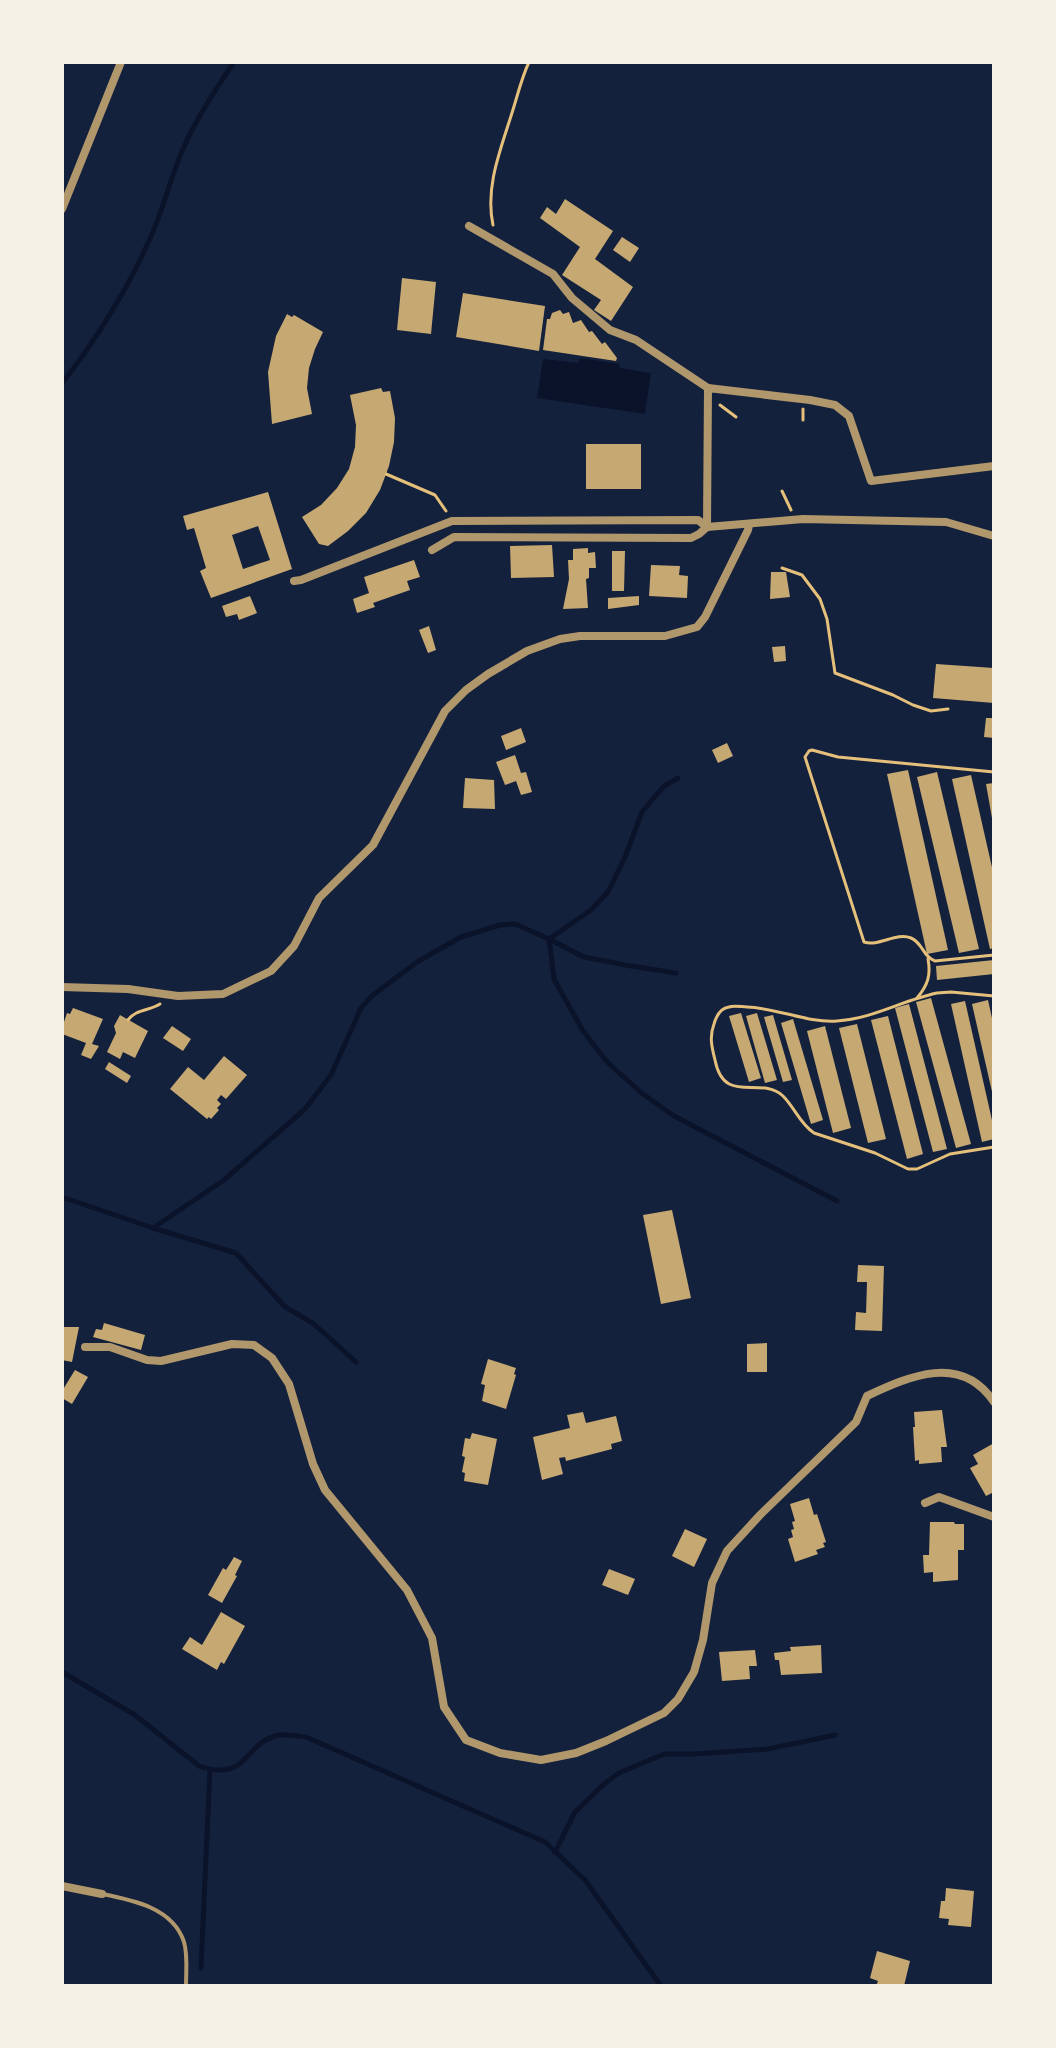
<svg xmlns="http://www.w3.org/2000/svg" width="1056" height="2048" font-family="Cabin,sans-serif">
<rect width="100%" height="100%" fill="#14213d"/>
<!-- water -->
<polygon fill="#0b132b" points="580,358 620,364 620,368 651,373 645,414 537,398 543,359 579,363"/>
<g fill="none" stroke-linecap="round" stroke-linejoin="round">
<!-- stream -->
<g stroke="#0b132b" stroke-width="5">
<path d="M62 383C93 345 128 288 148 243 164 210 171 173 187 140 200 113 217 87 234 62"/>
<polyline points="678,778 664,786 642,812 625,857 608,892 591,910 549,939 554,979 583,1031 608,1063 643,1094 674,1116 837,1201"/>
<polyline points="62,1197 153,1228 236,1253 284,1306 314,1324 356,1362"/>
<polyline points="153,1228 224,1180 305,1109 331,1075 361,1008 373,995 417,962 461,937 500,925 515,924 549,939 584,957 625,965 676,973"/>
<path d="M62 1672 135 1715 199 1766C250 1783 243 1742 279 1735 287 1734 298 1736 306 1737L545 1842 585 1880 661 1986"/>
<polyline points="555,1852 575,1812 604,1784 619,1773 664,1754 694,1754 768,1749 835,1735"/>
<polyline points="201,1968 210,1770"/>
</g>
</g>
<!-- building -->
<g fill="#c6a872" fill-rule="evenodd">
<polygon points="565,199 613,231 595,259 633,287 611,321 594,310 601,300 562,275 580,247 540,218 547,207 556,214"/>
<polygon points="622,237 639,248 630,262 613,250"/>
<polygon points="402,278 436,282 431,334 397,330"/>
<polygon points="463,293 545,306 539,351 456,337"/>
<polygon points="560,310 563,314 569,312 573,323 581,320 589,332 592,331 602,344 605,342 617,358 616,361 543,350 547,319 550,319 552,313"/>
<polygon points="287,314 292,317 294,315 323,332 315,349 309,368 307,388 312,414 272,424 268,372 276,336"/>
<polygon points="381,388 383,392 390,391 395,418 394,442 389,466 380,490 366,513 348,531 328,546 319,544 302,517 321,505 337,488 349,469 355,447 356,425 350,395"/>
<rect x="586" y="444" width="55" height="45"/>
<path d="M268 492 292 569 211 598 200 571 206 568 194 528 187 530 183 516ZM258 526 270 560 243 569 232 535Z"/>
<polygon points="552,545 554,577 511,578 510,546"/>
<polygon points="588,548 588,553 595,552 596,568 589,568 589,578 586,579 588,608 563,609 569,579 568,560 573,560 573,549"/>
<polygon points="612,551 625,551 624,591 612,591"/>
<polygon points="414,560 420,577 407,581 410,590 373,603 375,607 357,613 353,599 369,593 364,577"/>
<polygon points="651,565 680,566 679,575 688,576 687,598 649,596"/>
<polygon points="771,572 786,572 790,597 770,599"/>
<polygon points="250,596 257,613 239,620 237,614 226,617 222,606"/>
<polygon points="639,596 639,605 608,609 608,598"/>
<polygon points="429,626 436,650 428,653 419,630"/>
<polygon points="785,646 786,661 774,662 772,647"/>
<polygon points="936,664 994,668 994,703 933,698"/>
<polygon points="986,718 994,718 994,738 984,737"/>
<polygon points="521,728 526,742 506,750 501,736"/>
<polygon points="727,743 733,756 718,763 712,750"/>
<polygon points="515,755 521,773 526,772 532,792 521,795 516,781 505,785 496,762"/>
<polygon points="908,770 948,950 927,954 887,774"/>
<polygon points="937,772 979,949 959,953 917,777"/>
<polygon points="971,775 994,876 994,948 990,949 952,779"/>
<polygon points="465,778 494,780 495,809 463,808"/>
<polygon points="994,783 994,818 992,818 986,784"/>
<polygon points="994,960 994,974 937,980 936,966"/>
<polygon points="931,998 971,1144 956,1148 916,1002"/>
<polygon points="988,1000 994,1027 993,1096 972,1004"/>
<polygon points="965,1001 994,1129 994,1139 982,1142 951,1004"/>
<polygon points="909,1004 947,1149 933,1152 895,1008"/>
<polygon points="73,1008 103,1019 92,1044 99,1046 91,1059 81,1055 86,1043 62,1034 62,1028 67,1013 70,1014"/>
<polygon points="741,1013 761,1078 749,1082 729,1016"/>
<polygon points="757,1013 777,1080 765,1083 746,1016"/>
<polygon points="120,1015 148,1031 135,1058 123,1052 120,1059 107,1052 116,1033 114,1026"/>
<polygon points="773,1015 792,1080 783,1082 764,1017"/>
<polygon points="888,1016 923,1154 907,1159 871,1020"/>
<polygon points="793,1019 823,1120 811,1124 781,1023"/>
<polygon points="857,1024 886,1139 868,1143 839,1028"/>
<polygon points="172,1026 191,1039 183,1051 163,1038"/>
<polygon points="825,1026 851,1128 833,1133 807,1031"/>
<polygon points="224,1056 247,1075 226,1099 221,1095 217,1100 221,1104 217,1108 219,1110 211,1119 209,1117 207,1119 170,1089 188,1067 204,1080"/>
<polygon points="109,1062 131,1076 127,1083 105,1069"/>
<polygon points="672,1210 691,1298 661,1304 643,1215"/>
<polygon points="858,1265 884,1266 882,1331 855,1330 856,1312 866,1313 867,1282 857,1282"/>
<polygon points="104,1323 145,1335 141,1350 93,1337 96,1329 102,1330"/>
<polygon points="62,1327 79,1327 72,1362 62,1360"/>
<polygon points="767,1343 767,1372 747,1372 747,1344"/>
<polygon points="488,1359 516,1368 514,1374 516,1375 506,1409 482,1401 485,1385 481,1384"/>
<polygon points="75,1370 88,1377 72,1404 62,1398 62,1391"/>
<polygon points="942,1410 947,1447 941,1447 942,1462 919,1464 919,1460 915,1461 913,1427 915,1427 914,1412"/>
<polygon points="583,1412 586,1423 616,1416 622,1441 611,1444 612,1449 566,1461 565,1457 559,1458 563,1474 542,1480 533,1437 570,1428 567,1415"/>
<polygon points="472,1433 497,1439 488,1485 464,1481 465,1473 462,1472 465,1457 462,1456 465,1438 470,1439"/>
<polygon points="994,1443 994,1492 986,1496 970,1468 978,1464 973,1455"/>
<polygon points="809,1498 814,1515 817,1514 826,1542 823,1543 825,1547 816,1550 818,1554 795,1562 788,1539 793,1537 791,1530 794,1529 792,1522 795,1521 790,1504"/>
<polygon points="930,1522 954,1522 955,1524 964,1524 964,1550 958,1550 958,1580 933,1582 933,1572 924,1573 923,1555 929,1555"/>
<polygon points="685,1529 707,1539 694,1567 672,1556"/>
<polygon points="234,1557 242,1561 235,1575 237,1576 222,1603 208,1595 223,1568 226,1570"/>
<polygon points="609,1569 635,1579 628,1595 602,1585"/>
<polygon points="221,1612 245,1626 224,1664 221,1662 217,1670 182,1649 190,1637 202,1645"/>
<polygon points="821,1645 822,1673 781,1675 779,1660 775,1660 774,1653 791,1651 790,1647"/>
<polygon points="755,1650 757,1666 749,1666 750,1679 722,1681 719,1652"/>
<polygon points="946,1888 974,1891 971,1927 948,1925 949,1919 939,1918 941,1901 945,1901"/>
<polygon points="877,1951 910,1961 904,1986 876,1986 878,1981 870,1978"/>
</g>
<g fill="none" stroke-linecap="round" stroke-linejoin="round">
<!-- path -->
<g stroke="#e5c07b" stroke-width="3">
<path d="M493 225C485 188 500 151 511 116 517 98 521 79 529 62"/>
<polyline points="720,405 736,417"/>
<polyline points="803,409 803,420"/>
<polyline points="386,474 435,495 446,511"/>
<polyline points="782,491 791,510"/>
<polyline points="782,568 802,575 820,599 827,619 835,673 893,695 913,705 931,711 948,709"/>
<path d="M994 772 838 757 812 750 809 751 805 757 864 942C879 947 896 932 911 938 923 943 923 957 935 961L994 955"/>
<path d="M994 996 951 992 937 993C903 1000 872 1019 837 1021 807 1023 777 1008 747 1007 742 1007 734 1005 729 1007 720 1008 716 1017 714 1024 709 1037 712 1048 715 1060 724 1106 760 1075 783 1096 795 1108 800 1124 814 1133L875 1153 908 1169H917L950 1154 994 1147"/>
<path d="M917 998C928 985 931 975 928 959"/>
<path d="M128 1020C136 1009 149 1011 160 1004"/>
</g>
<!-- service -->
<path stroke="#b1986c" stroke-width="4" d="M102 1894C133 1900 173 1908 184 1942 188 1955 186 1972 186 1986"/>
<!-- minor -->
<g stroke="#b1986c" stroke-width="8">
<polyline points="62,209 121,62"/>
<polyline points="469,226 553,274 572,298 610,330 636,340 708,388"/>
<polyline points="707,527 708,388 810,400 835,405 849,416 871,481 994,466"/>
<polyline points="432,550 454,537 691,538 699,534 707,527"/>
<polyline points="294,581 301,580 452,521 698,520 707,527 803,519 946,522 994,536"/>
<polyline points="62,987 128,989 178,996 223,994 271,971 294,946 319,898 373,845 445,711 466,690 488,674 527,651 560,639 580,636 665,636 697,627 705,617 748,530 749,525"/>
<path d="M85 1347H110L147 1360 161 1361 232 1344 254 1345 272 1358 289 1384 313 1464 325 1490 407 1590 432 1638 444 1707 466 1740 500 1753 541 1760 576 1753 606 1741 664 1713 678 1699 694 1672 703 1640 712 1583 727 1551 760 1515 856 1422 867 1396C910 1376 961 1353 994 1402"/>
<polyline points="925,1503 939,1497 994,1517"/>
<polyline points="62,1886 102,1894"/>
</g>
</g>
<!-- border -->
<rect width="1056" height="2048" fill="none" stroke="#f6f1e7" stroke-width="128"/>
</svg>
